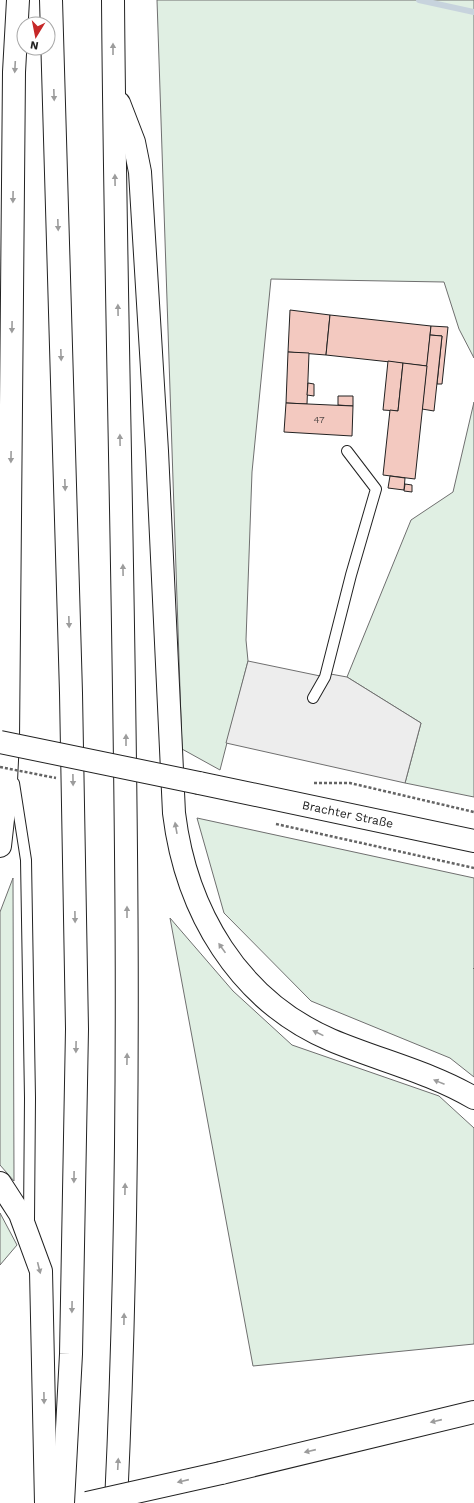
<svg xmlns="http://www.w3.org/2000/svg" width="474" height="1503" font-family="'Work Sans',sans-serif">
<rect width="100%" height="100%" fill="#fff"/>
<!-- green -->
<g fill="#e0efe3" stroke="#6f6f6f">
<polygon points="157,0 474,0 474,358 459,329 444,282 271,279 252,472 246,640 248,661 220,770 182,749"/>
<polygon points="474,402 474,797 405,783 421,723 347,677 411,520 453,492"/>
<polygon points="197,818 474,878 474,1077 450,1058 311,1001 224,913"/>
<polygon points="13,878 14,1181 0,1165 0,912"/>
<polygon points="170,918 233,991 292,1045 439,1096 474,1128 474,1344 253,1366"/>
<polygon points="0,1213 17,1245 0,1265"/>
</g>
<!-- parking -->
<polygon fill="#ededed" stroke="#6f6f6f" points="248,661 325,677 325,673 347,677 421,723 405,783 226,743"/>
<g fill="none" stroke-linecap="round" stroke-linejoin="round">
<!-- stream -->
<polyline stroke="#c7d3dd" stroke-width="6" points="419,0 474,12"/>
</g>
<!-- building -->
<g fill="#f3c9c0" stroke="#222">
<polygon points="290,310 330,315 326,355 288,352"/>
<polygon points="330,315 431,326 427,366 326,355"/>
<polygon points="431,326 448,327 442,384 437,384 442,336 430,335"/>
<polygon points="430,335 442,336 434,411 422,409"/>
<polygon points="288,352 309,353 307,404 286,403"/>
<polygon points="388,361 403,363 398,411 383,410"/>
<polygon points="403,363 427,366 415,479 383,475 390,410 398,411"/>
<polygon points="308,383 314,384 314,396 307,395"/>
<polygon points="338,396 353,396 353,406 338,405"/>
<polygon points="286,403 353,406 352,436 284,432"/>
<polygon points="390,476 405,478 404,490 388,488"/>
<polygon points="405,484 412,485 412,492 404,491"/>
</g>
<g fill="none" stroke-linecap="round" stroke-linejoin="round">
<!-- lane casing -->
<g stroke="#222" stroke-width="12">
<g id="lane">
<polyline points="313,698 325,677 351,575 376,489 347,451"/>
<polyline points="14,783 26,860 30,1098 29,1220"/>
</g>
</g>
<!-- primary casing -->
<g stroke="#222" stroke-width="24">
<g id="primary">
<path id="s1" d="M199 783 474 841"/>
</g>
</g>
<!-- highway casing -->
<g stroke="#222" stroke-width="24">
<g id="highway">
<polyline points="51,0 71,693 77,1029 71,1354 63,1503"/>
<path d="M113 0C117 501 140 1002 116 1503"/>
<path d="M119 103 134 142 140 172 157 451 174 813C186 911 238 1000 331 1040 378 1060 430 1072 474 1098"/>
<polyline points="0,846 5,801 8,740 14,72 18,0"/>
<polyline points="0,1183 20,1214 41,1271 46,1503"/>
<polyline points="221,1473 474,1412"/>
</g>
</g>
<!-- path -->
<g stroke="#646464" stroke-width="2.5" stroke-dasharray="3 2" stroke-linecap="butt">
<polyline points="314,783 350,783 474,812"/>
<polyline points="276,824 474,868"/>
</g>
<!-- lane -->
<use href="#lane" stroke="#fff" stroke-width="10"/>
<!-- primary -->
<use href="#primary" stroke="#fff" stroke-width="22"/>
<!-- highway -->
<use href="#highway" stroke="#fff" stroke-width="22"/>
<!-- primary-bridge casing -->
<g stroke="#222" stroke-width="24" stroke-linecap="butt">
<polyline id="primary-bridge" points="0,742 199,783"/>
</g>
<!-- highway-bridge casing -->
<g stroke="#222" stroke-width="24" stroke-linecap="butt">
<polyline id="highway-bridge" points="87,1503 221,1473"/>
</g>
<!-- path-bridge -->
<polyline stroke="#646464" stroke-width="2.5" stroke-dasharray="3 2" stroke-linecap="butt" points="0,767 56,778"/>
<!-- primary-bridge -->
<use href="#primary-bridge" stroke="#fff" stroke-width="22"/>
<!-- highway-bridge -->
<use href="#highway-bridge" stroke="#fff" stroke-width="22"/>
<!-- fence -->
<polyline stroke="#222" stroke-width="1" stroke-dasharray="5 2" stroke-linecap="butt" points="474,968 474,969"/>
</g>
<!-- one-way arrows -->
<defs><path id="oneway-solid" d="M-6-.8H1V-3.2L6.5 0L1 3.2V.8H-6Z"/></defs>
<g fill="#9c9c9c">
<use href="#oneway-solid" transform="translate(113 49) rotate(-90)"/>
<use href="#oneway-solid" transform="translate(15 67) rotate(93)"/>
<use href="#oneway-solid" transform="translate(54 95) rotate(88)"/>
<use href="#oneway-solid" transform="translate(115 180) rotate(-91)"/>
<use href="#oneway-solid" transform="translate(13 197) rotate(91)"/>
<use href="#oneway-solid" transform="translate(58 225) rotate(88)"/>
<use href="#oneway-solid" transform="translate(118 310) rotate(-91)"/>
<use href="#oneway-solid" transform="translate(12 327) rotate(91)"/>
<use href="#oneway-solid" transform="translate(61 355) rotate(88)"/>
<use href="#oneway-solid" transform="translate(120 440) rotate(-91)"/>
<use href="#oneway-solid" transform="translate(11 457) rotate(91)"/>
<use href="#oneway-solid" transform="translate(65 485) rotate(88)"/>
<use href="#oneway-solid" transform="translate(123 570) rotate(-91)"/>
<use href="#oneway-solid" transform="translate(69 622) rotate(88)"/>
<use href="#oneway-solid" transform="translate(126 740) rotate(-90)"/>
<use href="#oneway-solid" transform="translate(73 780) rotate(89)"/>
<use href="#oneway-solid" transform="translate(176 828) rotate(-100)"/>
<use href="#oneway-solid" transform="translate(127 912) rotate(-90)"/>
<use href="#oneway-solid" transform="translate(75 917) rotate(89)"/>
<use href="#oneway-solid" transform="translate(222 948) rotate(-125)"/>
<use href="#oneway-solid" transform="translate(318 1033) rotate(-154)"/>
<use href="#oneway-solid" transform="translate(76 1047) rotate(91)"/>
<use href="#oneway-solid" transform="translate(127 1059) rotate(-89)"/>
<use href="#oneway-solid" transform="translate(439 1082) rotate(-158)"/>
<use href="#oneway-solid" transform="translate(74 1177) rotate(91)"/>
<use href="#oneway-solid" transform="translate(125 1189) rotate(-89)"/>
<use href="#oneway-solid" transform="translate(39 1268) rotate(76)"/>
<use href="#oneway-solid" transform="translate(72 1307) rotate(91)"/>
<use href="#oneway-solid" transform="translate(124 1319) rotate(-89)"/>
<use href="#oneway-solid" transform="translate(44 1398) rotate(89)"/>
<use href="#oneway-solid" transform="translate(436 1421) rotate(167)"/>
<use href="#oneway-solid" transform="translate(310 1451) rotate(167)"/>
<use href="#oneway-solid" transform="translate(118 1464) rotate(-87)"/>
<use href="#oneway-solid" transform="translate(183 1481) rotate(167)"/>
</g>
<g text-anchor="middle" stroke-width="3" stroke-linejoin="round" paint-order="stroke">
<!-- number labels -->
<g font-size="10" fill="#564c4a">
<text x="319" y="423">47</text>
</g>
<!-- street labels -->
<g font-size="12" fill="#222" stroke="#fff">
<text dy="4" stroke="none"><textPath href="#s1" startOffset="152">Brachter Straße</textPath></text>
</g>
</g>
<!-- north arrow -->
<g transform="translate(36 36) rotate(190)"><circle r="19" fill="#ffffff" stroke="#a7a7a7"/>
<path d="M0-3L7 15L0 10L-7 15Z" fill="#c62828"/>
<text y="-6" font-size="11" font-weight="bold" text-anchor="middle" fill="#222222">N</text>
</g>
</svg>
